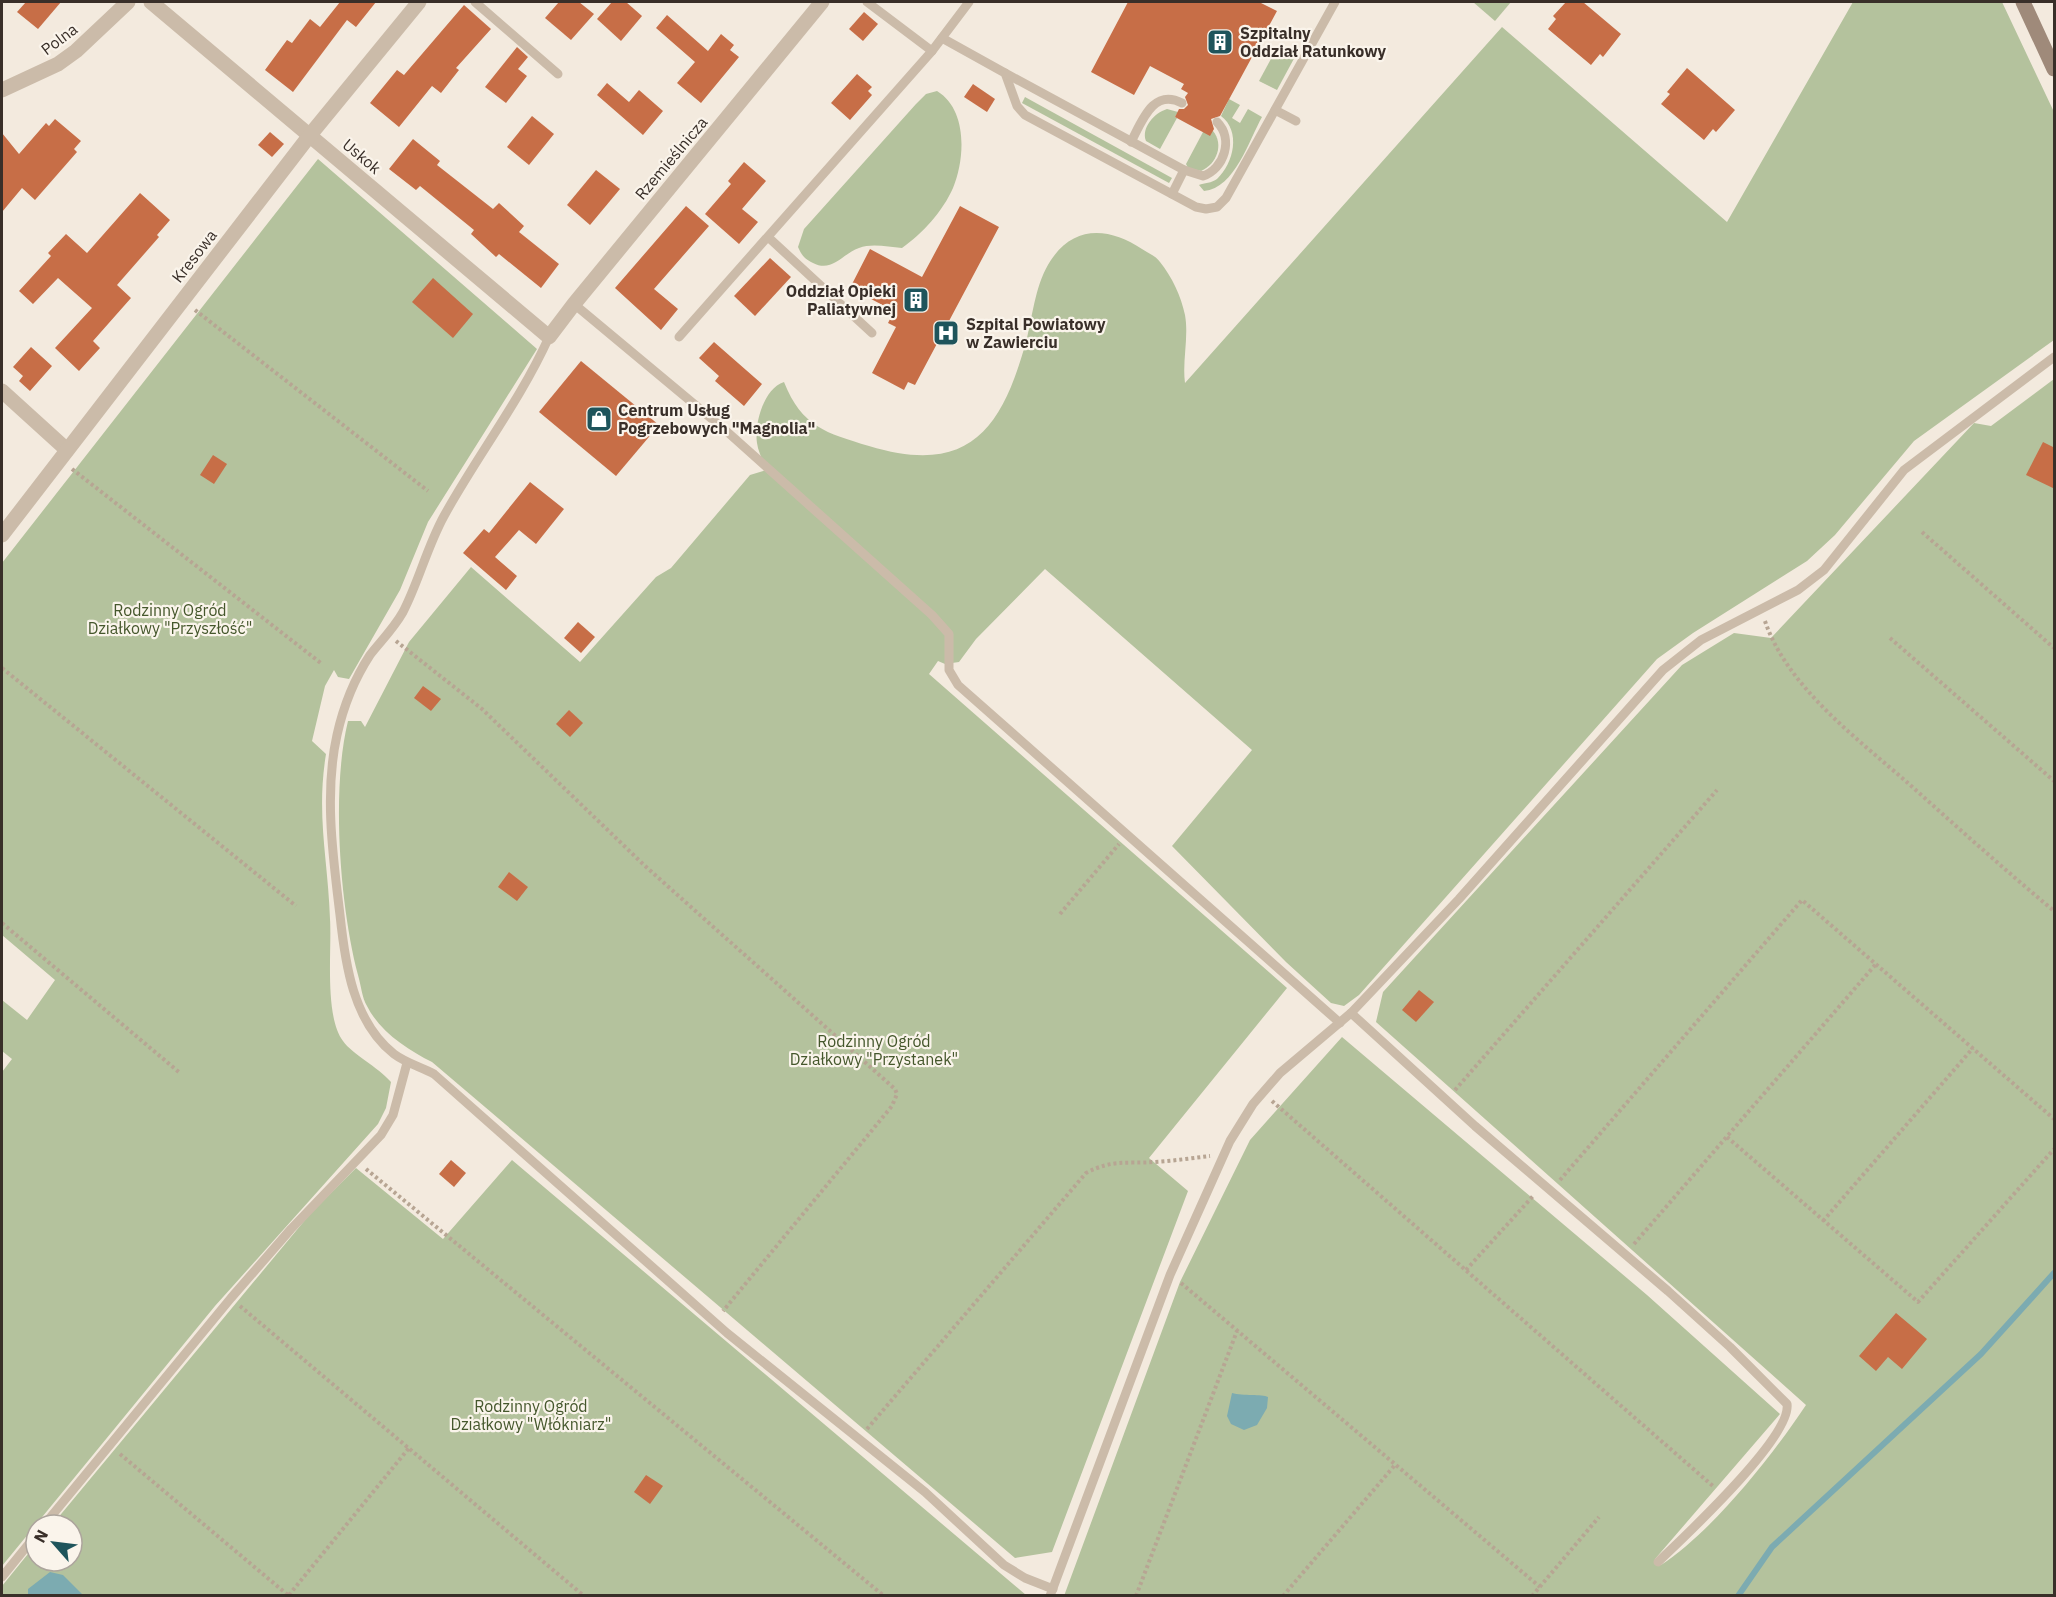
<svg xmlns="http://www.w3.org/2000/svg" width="2056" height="1597" font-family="'IBM Plex Sans',sans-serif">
<rect width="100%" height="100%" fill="#f3eade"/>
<!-- green -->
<g fill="#b4c29d">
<polygon points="1473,2 1511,2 1495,21"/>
<path d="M1853 2H2002L2054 112V340L1914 441 1835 535 1807 561 1693 633 1657 659 1359 995 1344 1006 1331 1003 1286 962 1172 846 1252 750 1045 569 976 639 959 662 945 664 938 661 929 674 1287 988 1149 1158 1188 1191 1052 1552 1015 1558 432 1062C408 1050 380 1032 367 1006 362 998 361 985 358 975 340 907 331 790 348 721H361L365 727 409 642 471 567 580 662 656 577 671 568 750 475 766 470C764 462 758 452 757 443 754 424 764 388 784 382 802 427 826 433 869 446 971 477 1003 427 1027 338 1033 313 1036 282 1051 260 1075 224 1110 228 1142 249 1148 253 1156 256 1160 262 1172 277 1181 296 1185 315 1189 337 1182 361 1185 383L1502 27 1727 222Z"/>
<polygon points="1279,44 1297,53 1277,90 1259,81"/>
<path d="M937 91C968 110 965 159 953 188 943 211 922 234 902 248 888 247 872 243 859 248 842 254 832 273 813 263 805 259 802 256 798 247L804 229 916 104 926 94Z"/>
<polygon points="1025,97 1172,178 1169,183 1022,103"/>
<path d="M1229 99 1240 105 1232 118 1240 123 1248 109 1262 117C1249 140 1235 188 1204 191L1199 185C1204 183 1212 183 1217 179 1234 163 1241 131 1221 116Z"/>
<path d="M1167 109 1178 112 1175 117 1177 118 1160 149 1146 141C1141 128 1154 113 1167 109Z"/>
<path d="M1213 131C1224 144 1217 164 1201 171L1188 168 1186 164 1203 132Z"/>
<path d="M318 159 537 349 428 522 400 590 349 679 338 677 334 670 325 686 312 741 326 754C316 815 328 860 330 919 332 949 324 1016 343 1041 352 1054 378 1067 391 1082L386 1108 378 1124 215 1306 2 1566V1072L12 1059 2 1051V1000L27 1020 55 980 2 935V563Z"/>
<path d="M2054 379V1595L1064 1596 1180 1282 1250 1140 1342 1037 1647 1295 1780 1414 1655 1559 1661 1565C1713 1531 1772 1456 1806 1405L1376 1022 1383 992 1682 665 1734 633 1771 638 1974 423 1991 426Z"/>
<polygon points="512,1160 1026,1595 2,1596 2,1586 36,1544 36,1561 72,1561 72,1525 52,1525 310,1214 356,1168 443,1239"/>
</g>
<!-- water -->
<g fill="#7cabb1">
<path d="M1232 1393C1243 1396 1262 1394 1268 1397L1267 1408 1257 1425 1244 1430 1231 1424 1227 1416Z"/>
<polygon points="50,1572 63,1575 83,1595 28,1595 28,1589"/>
</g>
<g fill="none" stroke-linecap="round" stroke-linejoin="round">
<!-- stream -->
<polyline stroke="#7cabb1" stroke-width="6" points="1738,1596 1772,1547 1981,1354 2054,1273"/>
</g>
<!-- building -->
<g fill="#c76e47">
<polygon points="26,2 61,2 38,29 17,12"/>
<polygon points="340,2 376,2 356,27 347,20 293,92 265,70 287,40 292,43 310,19 320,27"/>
<polygon points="559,2 579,2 594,14 571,40 545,18"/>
<polygon points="612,2 626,2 642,16 621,41 597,19"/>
<polygon points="1128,2 1259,2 1277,11 1220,116 1211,119 1214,129 1210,136 1175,117 1179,109 1184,109 1188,105 1185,97 1188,93 1181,89 1184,84 1150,66 1134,95 1091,72"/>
<polygon points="1566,2 1583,2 1621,34 1603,57 1600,54 1591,65 1548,29 1556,19 1553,16"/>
<polygon points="464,5 491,29 456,68 459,70 441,93 432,86 399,127 370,103 397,70 404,75"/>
<polygon points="864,12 878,24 863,41 849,29"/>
<polygon points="667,15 708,51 721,34 734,45 730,50 739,57 701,103 677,83 695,62 656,28"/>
<polygon points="517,47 528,57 518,69 527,76 506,103 485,87"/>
<polygon points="1687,68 1735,110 1716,132 1713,129 1704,140 1661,104 1670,94 1667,92"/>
<polygon points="857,74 872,87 868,91 872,95 850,120 831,103"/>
<polygon points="607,83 629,102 639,90 663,111 643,135 597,95"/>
<polygon points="973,84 995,99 987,112 964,97"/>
<polygon points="532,116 554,134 529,165 507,147"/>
<polygon points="55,119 81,141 74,149 77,152 35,200 22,188 2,212 2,133 19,154 46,123 49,126"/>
<polygon points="270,132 284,144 272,157 258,145"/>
<polygon points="413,139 440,161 437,165 493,209 499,203 524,226 519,232 559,264 541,288 499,254 496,257 471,234 474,230 420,186 416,190 389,169"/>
<polygon points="744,162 766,181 742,209 758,222 739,244 705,214 731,184 728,181"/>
<polygon points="596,170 620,189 590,225 567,205"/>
<polygon points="140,193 170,220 157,235 159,237 117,285 131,298 93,341 100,348 79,371 55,348 92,308 58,278 33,304 19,291 51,256 48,253 66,234 87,253"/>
<polygon points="686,206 709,226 654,289 678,309 661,330 615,288"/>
<polygon points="960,206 999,227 915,385 908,382 904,390 872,373 896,327 888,323 894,311 850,288 870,249 922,277"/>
<polygon points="770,258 791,277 755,316 734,296"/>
<polygon points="433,278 473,314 453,338 412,302"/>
<polygon points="714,342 762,384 744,406 715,381 719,376 699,358"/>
<polygon points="31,347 52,366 30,391 19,381 23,376 13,367"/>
<polygon points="581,361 659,425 616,476 539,412"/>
<polygon points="2043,442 2055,448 2055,489 2026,475"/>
<polygon points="213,455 227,464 214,484 200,475"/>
<polygon points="530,482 564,509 536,544 519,530 495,557 517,576 506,590 463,553 484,529 489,533"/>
<polygon points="578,622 595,637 581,653 564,638"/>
<polygon points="423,686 441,699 431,711 414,698"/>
<polygon points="569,710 583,723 570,737 556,724"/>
<polygon points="509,872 528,887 517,901 498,887"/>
<polygon points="1419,990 1434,1002 1416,1022 1402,1010"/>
<polygon points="451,1160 466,1173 454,1187 439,1174"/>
<polygon points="1896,1313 1927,1339 1902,1369 1888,1357 1876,1371 1859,1356"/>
<polygon points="646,1475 663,1486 650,1504 634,1492"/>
</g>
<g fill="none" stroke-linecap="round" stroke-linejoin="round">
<!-- path -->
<g stroke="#b7a593" stroke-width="4" stroke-dasharray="3 3" stroke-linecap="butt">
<polyline points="195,310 428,491"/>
<polyline points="72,469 322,664"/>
<polyline points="1922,532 2054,648"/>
<path d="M1765 621C1787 687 1859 740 1909 784 1957 827 2005 870 2054 911"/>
<polyline points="1890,638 2054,781"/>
<polyline points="396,641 482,709 644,865 895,1089 897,1094 892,1106 723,1311"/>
<polyline points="2,668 296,906"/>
<polyline points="1060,914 1119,844"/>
<polyline points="2,923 180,1073"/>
<polyline points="1455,1090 1717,790"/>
<polyline points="1272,1101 1714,1487"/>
<polyline points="1727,1137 1918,1302 2054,1149"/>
<polyline points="366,1169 884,1596"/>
<polyline points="1560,1180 1802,900 2054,1119"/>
<polyline points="1823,1221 1973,1048"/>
<polyline points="1634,1244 1876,964"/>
<polyline points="1466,1270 1534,1195"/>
<polyline points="1181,1283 1540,1587"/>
<polyline points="240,1306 584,1596"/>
<path d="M867 1429 1086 1173C1113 1159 1126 1164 1154 1162 1173 1161 1192 1158 1210 1156"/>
<polyline points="120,1454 289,1596"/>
<polyline points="289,1595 409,1448"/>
<polyline points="1136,1596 1237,1331"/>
<polyline points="1283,1596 1395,1465"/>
<polyline points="1532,1596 1599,1517"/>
</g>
<!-- lane -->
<g stroke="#cbbba9" stroke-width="9">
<polyline points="475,2 558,74"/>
<polyline points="867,2 932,51"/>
<polyline points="942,38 1005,73 1017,106 1025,115 1196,207 1206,209 1217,207 1226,198 1335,2"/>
<polyline points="1005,73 1184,170 1172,194"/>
<polyline points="1275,110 1296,121"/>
<path d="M1131 142C1142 121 1153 88 1182 103"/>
<path d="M1184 170 1203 176C1224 169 1234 139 1217 122"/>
<polyline points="768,237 872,333"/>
<polyline points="574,304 724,429 932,615 949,634 949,670 958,685 1340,1023"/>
<path d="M549 337C520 401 477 456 444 516 427 547 419 581 403 612 394 628 381 641 370 655 355 678 343 708 337 735 324 793 333 857 340 915 345 963 353 1022 394 1054 406 1063 421 1067 434 1074L727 1333 925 1492 1004 1565 1025 1578 1053 1589"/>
<polyline points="679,337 932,51 969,2"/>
<path d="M1351 1013 1475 1126 1668 1291 1730 1347 1787 1404C1792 1437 1684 1537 1658 1562"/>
<polyline points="44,1525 231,1298 291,1229 381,1135 393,1115 407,1063"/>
<polyline points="2,1577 36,1535"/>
<polyline points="1050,1596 1170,1275 1230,1141 1253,1104 1280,1073 1351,1013 1459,899 1663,670 1701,640 1798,590 1824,570 1904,470 2054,357"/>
</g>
<!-- street -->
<g stroke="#cbbba9" stroke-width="15">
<polyline points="151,2 549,337 574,304 822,2"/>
<polyline points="2,90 58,64 76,51 128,2"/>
<polyline points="2,391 67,450"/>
<polyline points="2,535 310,135 419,2"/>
</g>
<!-- secondary -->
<polyline stroke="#9f8a7a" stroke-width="15" points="2023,2 2054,69"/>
</g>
<!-- icons -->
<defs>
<g id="building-square" transform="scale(1.35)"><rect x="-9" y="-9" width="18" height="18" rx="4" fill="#1e545b" stroke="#faf4eb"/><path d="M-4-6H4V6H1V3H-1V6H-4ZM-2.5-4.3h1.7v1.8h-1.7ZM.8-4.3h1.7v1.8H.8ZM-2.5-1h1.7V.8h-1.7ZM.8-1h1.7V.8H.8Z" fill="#fff"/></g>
<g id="hospital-square" transform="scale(1.35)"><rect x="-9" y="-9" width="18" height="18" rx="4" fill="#1e545b" stroke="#faf4eb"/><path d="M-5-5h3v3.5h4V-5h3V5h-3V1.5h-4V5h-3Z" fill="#fff"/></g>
<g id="shop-square" transform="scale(1.35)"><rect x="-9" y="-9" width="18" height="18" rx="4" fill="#1e545b" stroke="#faf4eb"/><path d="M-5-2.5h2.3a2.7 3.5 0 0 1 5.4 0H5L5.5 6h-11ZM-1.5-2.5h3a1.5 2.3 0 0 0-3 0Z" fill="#fff"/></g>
</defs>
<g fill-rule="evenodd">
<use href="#building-square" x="1220" y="42"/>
<use href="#building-square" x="916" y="300"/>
<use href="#hospital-square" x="946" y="333"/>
<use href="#shop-square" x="599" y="419"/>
</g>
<g text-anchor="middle" stroke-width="4.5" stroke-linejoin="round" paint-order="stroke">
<!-- poi labels -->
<g font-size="16" font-weight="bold" fill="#392f29" stroke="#faf4eb" text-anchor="start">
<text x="1240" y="39">Szpitalny<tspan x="1240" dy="18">Oddział Ratunkowy</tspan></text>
<text x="896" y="297" text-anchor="end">Oddział Opieki<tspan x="896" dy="18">Paliatywnej</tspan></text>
<text x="966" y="330">Szpital Powiatowy<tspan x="966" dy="18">w Zawierciu</tspan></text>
<text x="618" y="416">Centrum Usług<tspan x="618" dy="18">Pogrzebowych "Magnolia"</tspan></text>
</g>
<!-- street labels -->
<g font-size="16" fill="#392f29" stroke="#faf4eb">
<text transform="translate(59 39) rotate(-37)" y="6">Polna</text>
<text transform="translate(362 156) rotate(40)" y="6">Uskok</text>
<text transform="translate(671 158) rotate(-50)" y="6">Rzemieślnicza</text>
<text transform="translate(194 256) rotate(-52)" y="6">Kresowa</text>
</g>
<!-- park labels -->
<g font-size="16" fill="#45572c" stroke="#faf4eb">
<text x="170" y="616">Rodzinny Ogród<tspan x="170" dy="18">Działkowy "Przyszłość"</tspan></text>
<text x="874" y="1047">Rodzinny Ogród<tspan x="874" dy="18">Działkowy "Przystanek"</tspan></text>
<text x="531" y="1412">Rodzinny Ogród<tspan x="531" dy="18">Działkowy "Włókniarz"</tspan></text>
</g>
</g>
<!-- border -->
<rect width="2056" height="1597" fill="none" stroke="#392f29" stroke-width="6"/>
<!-- north arrow -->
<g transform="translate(54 1543) rotate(298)"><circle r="28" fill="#faf4eb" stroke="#ada59d" stroke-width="1.5"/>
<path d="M0-4.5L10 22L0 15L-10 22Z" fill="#1e545b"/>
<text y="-9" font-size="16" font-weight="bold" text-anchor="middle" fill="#392f29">N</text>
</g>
</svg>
